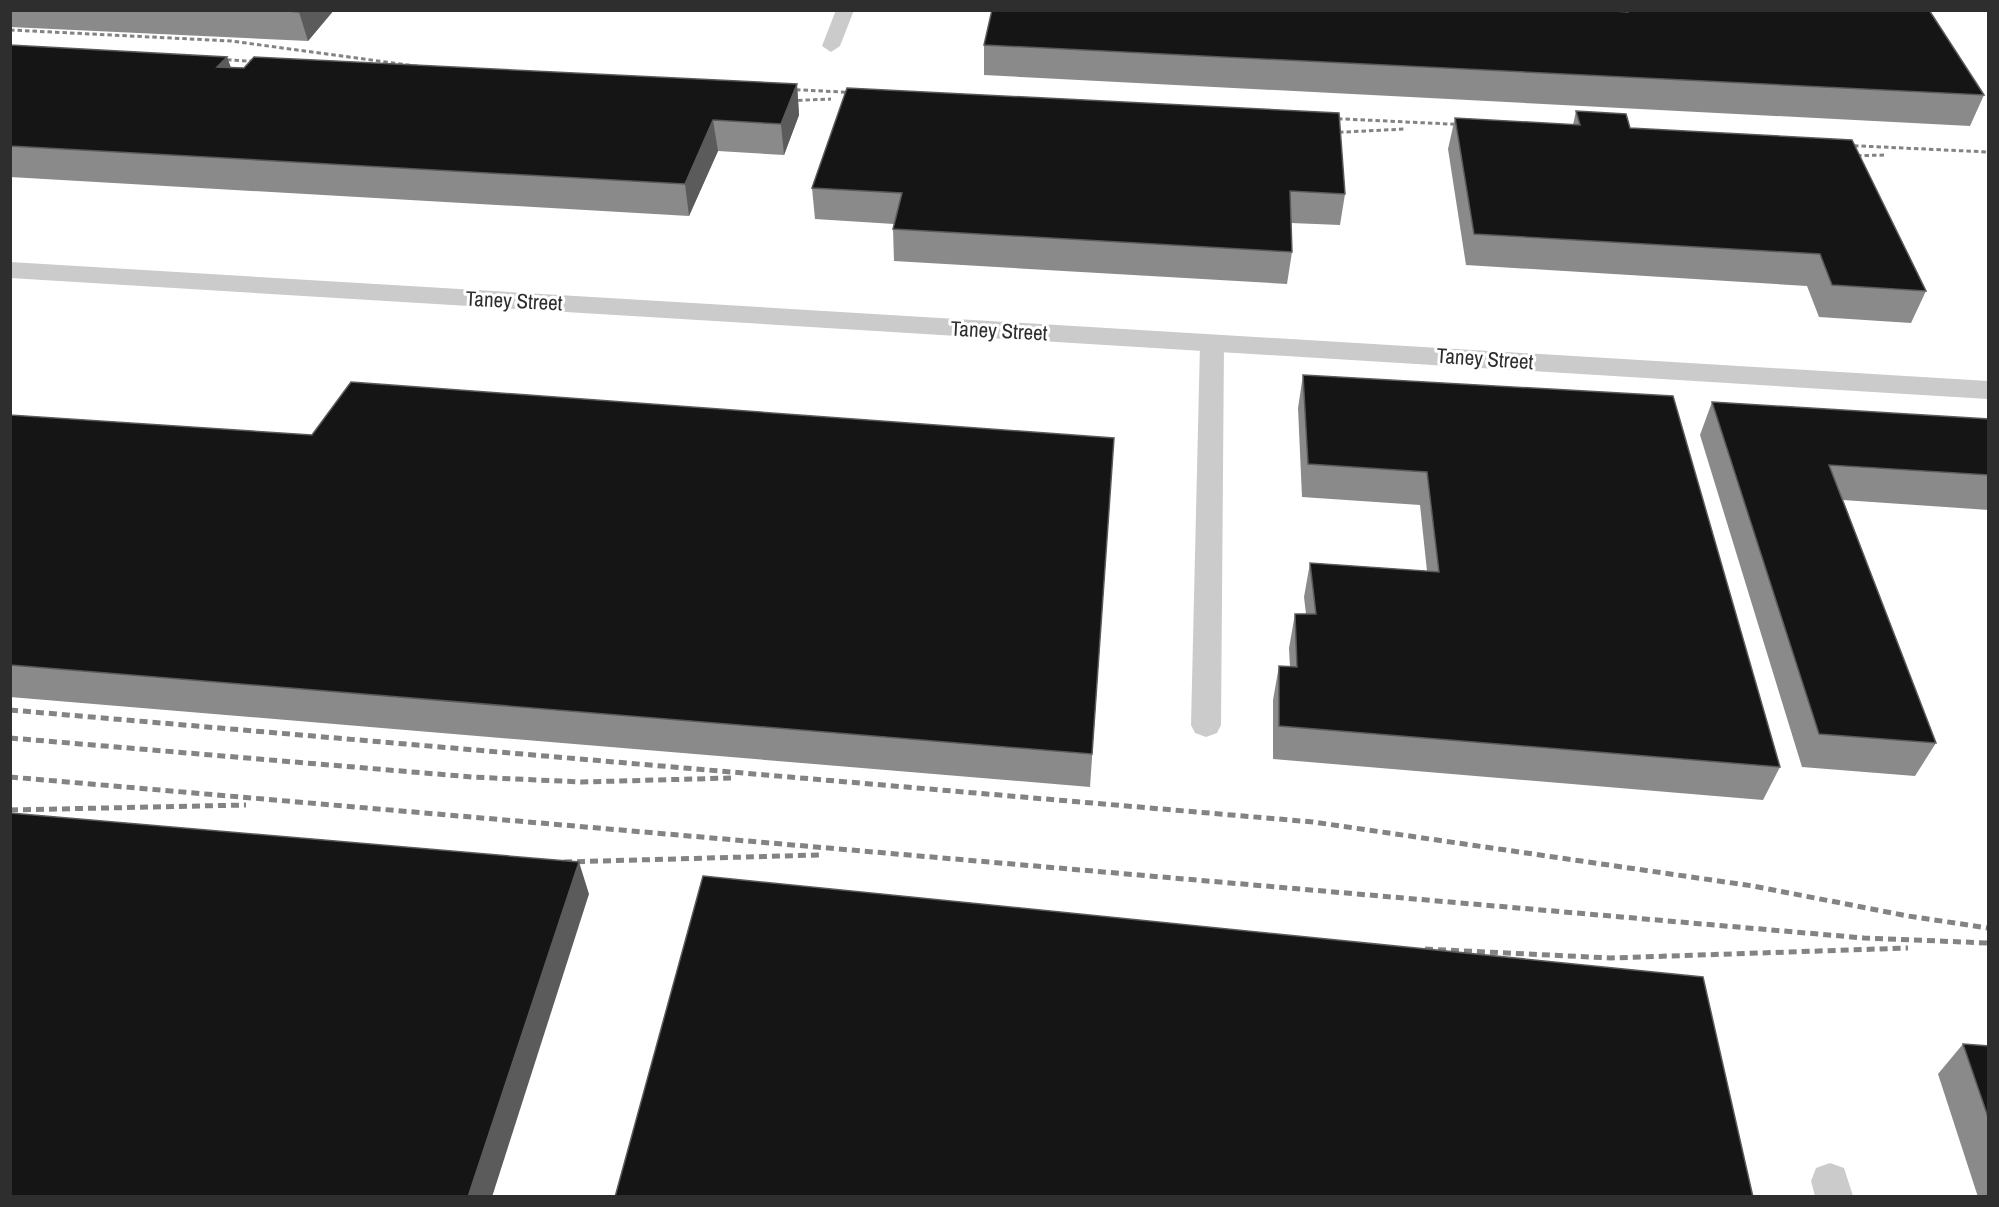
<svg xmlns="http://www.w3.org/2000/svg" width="1999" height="1207" font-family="'Archivo Narrow',sans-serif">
<rect width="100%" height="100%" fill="#fff"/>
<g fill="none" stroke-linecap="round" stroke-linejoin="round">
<!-- lane -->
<g fill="#cbcbcb" fill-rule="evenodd">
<polygon points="836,10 854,10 840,46 831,52 822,46"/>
<polygon points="1212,336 1220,338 1224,343 1221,725 1217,733 1206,737 1195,733 1191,725 1200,343 1204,338"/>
<polygon points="1830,1163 1844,1168 1853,1196 1815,1196 1811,1181 1816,1168"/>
</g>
<!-- street -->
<polygon fill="#cbcbcb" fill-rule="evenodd" points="10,262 1988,381 1988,399 10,278"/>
<!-- rail-far1 -->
<g stroke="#838383" stroke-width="3" stroke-dasharray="4.5 3" stroke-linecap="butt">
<polyline points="10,30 231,41 423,67"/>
<polyline points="212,59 266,62"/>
<polyline points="781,89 862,93"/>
<polyline points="783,101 831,99"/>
<polyline points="1323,118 1470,125"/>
<polyline points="1324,133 1405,129"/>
<polyline points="1839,145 1988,152"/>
<polyline points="1842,156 1887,155"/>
</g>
<!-- rail -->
<g stroke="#838383" stroke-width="5" stroke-dasharray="8 5" stroke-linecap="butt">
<polyline points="10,710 1313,822 1753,886 1908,916 1988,928"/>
<polyline points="10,738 472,777 582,782 731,778"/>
<polyline points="10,777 1864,938 1988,943"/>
<polyline points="10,810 246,805"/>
<polyline points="564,862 819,855"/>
<polyline points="1425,949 1611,958 1908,948"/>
</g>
</g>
<!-- wall -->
<g fill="#8a8a8a">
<polygon points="10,10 334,10 308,41 10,27"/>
<polygon points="1611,10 1929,10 1984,95 1970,126 984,75 984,45"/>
<polygon points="10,45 227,57 231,68 797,84 799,115 784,155 718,151 689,216 10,177"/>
<polygon points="847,88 1345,194 1340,225 1291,223 1292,252 1287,284 894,261 893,229 894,224 815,219 812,188"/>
<polygon points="1576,111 1630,128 1926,291 1911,323 1819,317 1807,286 1466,265 1448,149 1455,118 1573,125"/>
<polygon points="1303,375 1673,396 1780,767 1763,800 1273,759 1273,700 1279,666 1290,667 1289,648 1295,614 1306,614 1304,597 1310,563 1427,571 1420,505 1302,497 1298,408"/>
<polygon points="1712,402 1989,419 1989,510 1843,500 1936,743 1915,776 1802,767 1700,435"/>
<polygon points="10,415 312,435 1114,438 1090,787 10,697"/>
<polygon points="1963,1044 1989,1046 1989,1197 1978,1197 1938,1074"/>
</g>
<!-- shaded-wall -->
<g fill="#5b5b5b">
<polygon points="300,10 334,10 308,41 299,12"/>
<polygon points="227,57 238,87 217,67"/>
<polygon points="797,84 799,115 784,155 781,124"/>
<polygon points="713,120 718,151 689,216 685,184"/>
<polygon points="579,862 589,894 492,1197 468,1197"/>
</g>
<!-- building -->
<g fill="#151515" stroke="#5b5b5b" stroke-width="1.5">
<polygon points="274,10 300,10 299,12"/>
<polygon points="992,10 1598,10 1628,12 1628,10 1929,10 1984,95 984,45"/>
<polygon points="10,45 227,57 217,67 244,68 254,57 797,84 781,124 713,120 685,184 10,146"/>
<polygon points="847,88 1339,113 1345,194 1290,191 1292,252 893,229 902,193 812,188"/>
<polygon points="1576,111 1626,114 1630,128 1852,140 1926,291 1832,285 1820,254 1474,234 1455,118 1580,125"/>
<polygon points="1303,375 1673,396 1780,767 1279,726 1279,666 1297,667 1295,614 1316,614 1310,563 1439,572 1427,472 1308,464"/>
<polygon points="351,382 1114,438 1092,754 10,665 10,415 312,435"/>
<polygon points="1712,402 1989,419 1989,475 1829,465 1936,743 1819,734"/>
<polygon points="10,813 579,862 468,1197 10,1197"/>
<polygon points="703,876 1703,977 1753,1197 615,1197"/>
<polygon points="1963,1044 1989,1046 1989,1120"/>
</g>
<g text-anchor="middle" stroke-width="6" stroke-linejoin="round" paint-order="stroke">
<!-- street labels -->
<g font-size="21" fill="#2e2e2e" stroke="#fff">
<text transform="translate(514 301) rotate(3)" y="7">Taney Street</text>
<text transform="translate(999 331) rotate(3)" y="7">Taney Street</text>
<text transform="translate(1485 359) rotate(4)" y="7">Taney Street</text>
</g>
</g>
<!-- border -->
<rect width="1999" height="1207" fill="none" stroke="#2e2e2e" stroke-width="24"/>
</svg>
